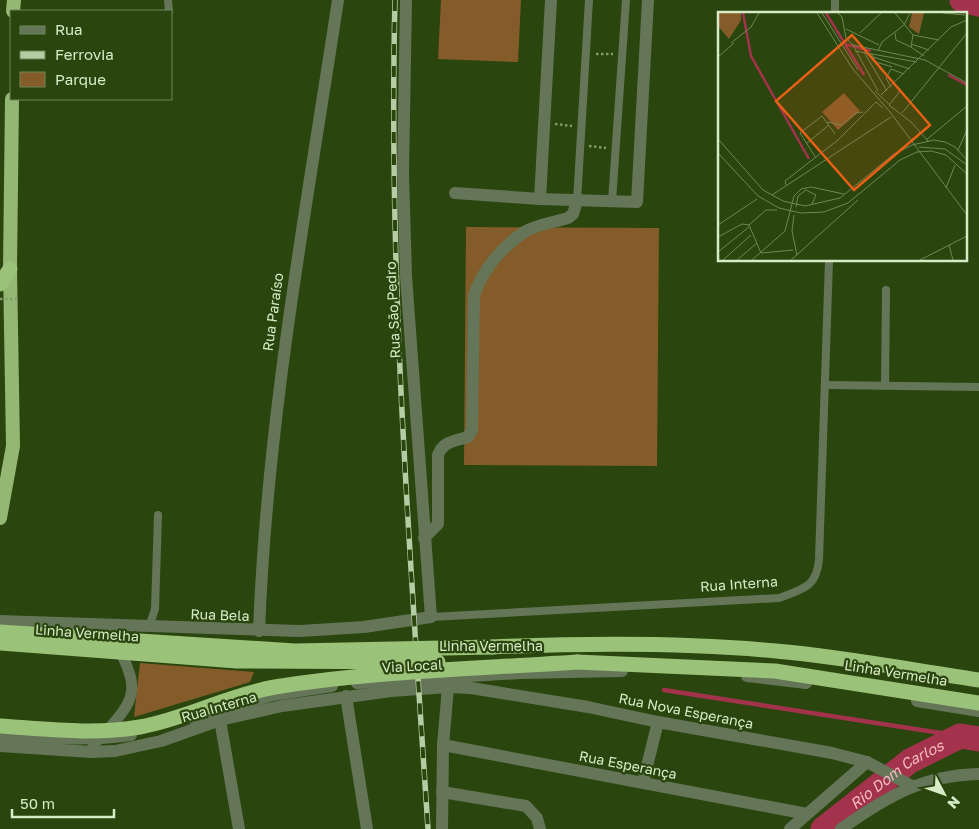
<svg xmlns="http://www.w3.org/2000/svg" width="979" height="829" font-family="'Golos Text',sans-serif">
<rect width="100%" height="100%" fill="#2b450e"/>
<!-- green -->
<g fill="#835c29">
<polygon points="441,0 521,0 518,62 438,59"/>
<polygon points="466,227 659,228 657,466 464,465"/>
<polygon points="140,663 254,672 250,682 134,717"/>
</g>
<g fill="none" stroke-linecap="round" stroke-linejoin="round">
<!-- stream -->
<polyline stroke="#a3334c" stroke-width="4.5" points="664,690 960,736"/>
<!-- river -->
<g stroke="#a3334c" stroke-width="25">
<polyline points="962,0 979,4"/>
<path id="s1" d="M823 829 910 761 960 736 979 739"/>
</g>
<!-- path -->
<g stroke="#839a6c" stroke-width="2.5" stroke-dasharray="2.5 2.5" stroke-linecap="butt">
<polyline points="596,54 613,54"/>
<polyline points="555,124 572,126"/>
<polyline points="589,146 606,148"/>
</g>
<!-- service -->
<g stroke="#657558" stroke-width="8">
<polyline points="168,0 169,11"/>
<polyline points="835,14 835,0"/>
<polyline points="577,201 589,0"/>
<polyline points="612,201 626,0"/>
<polyline points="826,385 979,387"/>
<polyline points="885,386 886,290"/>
<path d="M431 617 779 598C803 589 817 587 819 559L829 260"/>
<polyline points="149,627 155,609 158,515"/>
</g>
<!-- pedestrian -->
<path stroke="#657558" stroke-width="11" d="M91 752C93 743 98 740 104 734 136 699 140 690 118 647"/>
<!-- minor -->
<g stroke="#657558" stroke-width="12">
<polyline points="455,193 540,199 637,202 648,0"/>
<polyline points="540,199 551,0"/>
<path d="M424 538 438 524V455C443 441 455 441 468 437L472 430 474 295C483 270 501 248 524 232 535 225 555 222 568 218L573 214 577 201"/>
<polyline points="0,621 300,631 364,627 431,617 406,276 403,174 406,0"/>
<path d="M259 631C267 418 306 211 338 0"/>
<polyline points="747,676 806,683"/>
<polyline points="357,683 520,673 622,671"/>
<polyline points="346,696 367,829"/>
<polyline points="917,701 979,711"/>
<polyline points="194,719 273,695 332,686"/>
<polyline points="220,720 239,829"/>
<path d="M0 735C44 738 88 741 131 735"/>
<polyline points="443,745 807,814"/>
<polyline points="0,746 91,752 115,751 161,741 220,720 282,706 391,691 448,687 471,688 588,707 658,722 832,753 867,762 912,786"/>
<polyline points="643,782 658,722"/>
<polyline points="442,792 526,806 537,818 540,829"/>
<polyline points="442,829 443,745 448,687"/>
<polyline points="790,829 867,762"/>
<path d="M841 829C886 797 923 775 979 774"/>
</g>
<!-- trunk -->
<g stroke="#94b774" stroke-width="14">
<polyline points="13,11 14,0"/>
<polyline points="0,518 13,446 10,269 12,99"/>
</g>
<!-- motorway -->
<g stroke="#9bc279" stroke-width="15">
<polyline points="0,284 10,269"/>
<path d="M492 647C587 643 682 642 776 651 844 657 912 670 979 680"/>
<polyline points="577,662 775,671 979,703"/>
</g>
<!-- rail casing -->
<g stroke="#b6cca4" stroke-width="5.5">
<path id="rail" d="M395 0C388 277 410 553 428 829"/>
</g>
<!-- rail -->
<use href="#rail" stroke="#2b450e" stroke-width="4" stroke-dasharray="11" stroke-linecap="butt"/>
<!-- path-bridge -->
<polyline stroke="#839a6c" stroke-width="2.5" stroke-dasharray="2.5 2.5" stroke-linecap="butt" points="0,299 18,299"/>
<!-- motorway-bridge -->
<g stroke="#9bc279" stroke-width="15">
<polyline points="0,632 295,651 492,647"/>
<polyline points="0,643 237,661 438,662"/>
<path d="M0 726C47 729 93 735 140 727 185 719 229 695 275 687 374 671 476 669 577 662"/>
</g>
</g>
<g text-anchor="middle" stroke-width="4.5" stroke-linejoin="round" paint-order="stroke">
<!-- street labels -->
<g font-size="14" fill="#d6ebc6" stroke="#2b450e">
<text transform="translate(393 310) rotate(-93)" y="5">Rua São Pedro</text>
<text transform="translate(273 312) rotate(-82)" y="5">Rua Paraíso</text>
<text transform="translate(739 584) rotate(-4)" y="5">Rua Interna</text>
<text transform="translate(220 615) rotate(2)" y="5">Rua Bela</text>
<text transform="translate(87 633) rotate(4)" y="5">Linha Vermelha</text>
<text x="491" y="651">Linha Vermelha</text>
<text transform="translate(412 666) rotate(-3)" y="5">Via Local</text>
<text transform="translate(896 673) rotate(9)" y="5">Linha Vermelha</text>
<text transform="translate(219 707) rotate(-16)" y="5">Rua Interna</text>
<text transform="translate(686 711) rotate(11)" y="5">Rua Nova Esperança</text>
<text transform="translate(628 765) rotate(11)" y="5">Rua Esperança</text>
</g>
<!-- water labels -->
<g font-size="15" font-style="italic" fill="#f7bac1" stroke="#2b450e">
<text dy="5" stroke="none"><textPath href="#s1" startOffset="92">Rio Dom Carlos</textPath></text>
</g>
</g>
<!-- overview -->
<g transform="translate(718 12)">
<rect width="249" height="249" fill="#2b450e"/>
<path d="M0 1H23V8L11 27 0 14ZM194 1H206L201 22 191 15ZM126 81 142 99 120 118 104 100Z" fill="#835c29"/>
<path fill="none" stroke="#a3334c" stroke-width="2.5" d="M25 1 33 44 91 147M108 1 127 32 153 39M127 32 146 63M230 63 249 73"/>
<path fill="none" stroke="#6f8758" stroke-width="1" d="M99 1 134 56 172 100 249 203M104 1 140 58M120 1 124 5 128 26 135 33 207 48 249 71M177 1 195 23M225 1 247 3M128 17 161 33M142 21 163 1M177 21 178 28 193 35M195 23 193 35 206 44M195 23 221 28M13 31 33 15 41 1M193 32 211 38M135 33 160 79M137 39 199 50M160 39 164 30 186 13 192 1M146 40 169 79M153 41 155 45 192 57M0 45 16 31M155 45 158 50 174 55M173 75 168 66 173 57 186 62M157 79 172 93M163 83 233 15 249 8M172 92 183 78 177 72M171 93 193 110 211 130M184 101 249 21M109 110 123 113 138 101 145 100M0 127 45 178 65 189 87 194 122 186 176 142 194 133 216 128 227 130 237 135 249 148M208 128 249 94M89 131 111 113M201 135 227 137 249 153M240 138 249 118M0 141 40 184 61 196 83 201 106 200 130 191 182 148 199 140 213 139 228 143 249 162M98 146 82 121 104 104 117 122M68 173 67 169 120 128 158 90 165 96M228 176 237 153M54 183 173 105M78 195 80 184 88 178 98 183 94 192M76 203 74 219 79 243M0 213 39 187M0 225 24 212 31 213M231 233 235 248M0 240 31 215M43 241 75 238M43 241 31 213 48 198H59M5 248 33 223M19 248 39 231M34 248 67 219 76 184 83 177 93 175 126 182M73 248 140 188M202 248 249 224"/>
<path fill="#e76015" fill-opacity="0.15" stroke="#e76015" stroke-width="2.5" d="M134 23 212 113 136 178 58 89Z"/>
<rect width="249" height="249" fill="none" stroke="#d6ebc6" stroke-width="2.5"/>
</g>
<!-- legend -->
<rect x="10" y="10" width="162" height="90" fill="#2b450e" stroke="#6f8758"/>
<rect x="20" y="26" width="25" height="8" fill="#657558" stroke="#6f8758"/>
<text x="55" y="35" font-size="15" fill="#d6ebc6">Rua</text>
<rect x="20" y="51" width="25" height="8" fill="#b6cca4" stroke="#6f8758"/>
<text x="55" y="60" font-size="15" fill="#d6ebc6">Ferrovia</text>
<rect x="20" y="72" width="25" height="15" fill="#835c29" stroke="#6f8758"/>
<text x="55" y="85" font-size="15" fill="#d6ebc6">Parque</text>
<!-- north arrow -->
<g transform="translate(944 794) rotate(131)" stroke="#2b450e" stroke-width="4" paint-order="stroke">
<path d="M0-4L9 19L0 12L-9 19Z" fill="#d6ebc6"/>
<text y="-8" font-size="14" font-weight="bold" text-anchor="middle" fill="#d6ebc6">N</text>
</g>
<!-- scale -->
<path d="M12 809v8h102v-8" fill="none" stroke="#d6ebc6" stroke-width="2.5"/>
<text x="20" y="809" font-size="15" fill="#d6ebc6" stroke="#2b450e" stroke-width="4" paint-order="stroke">50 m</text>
</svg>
